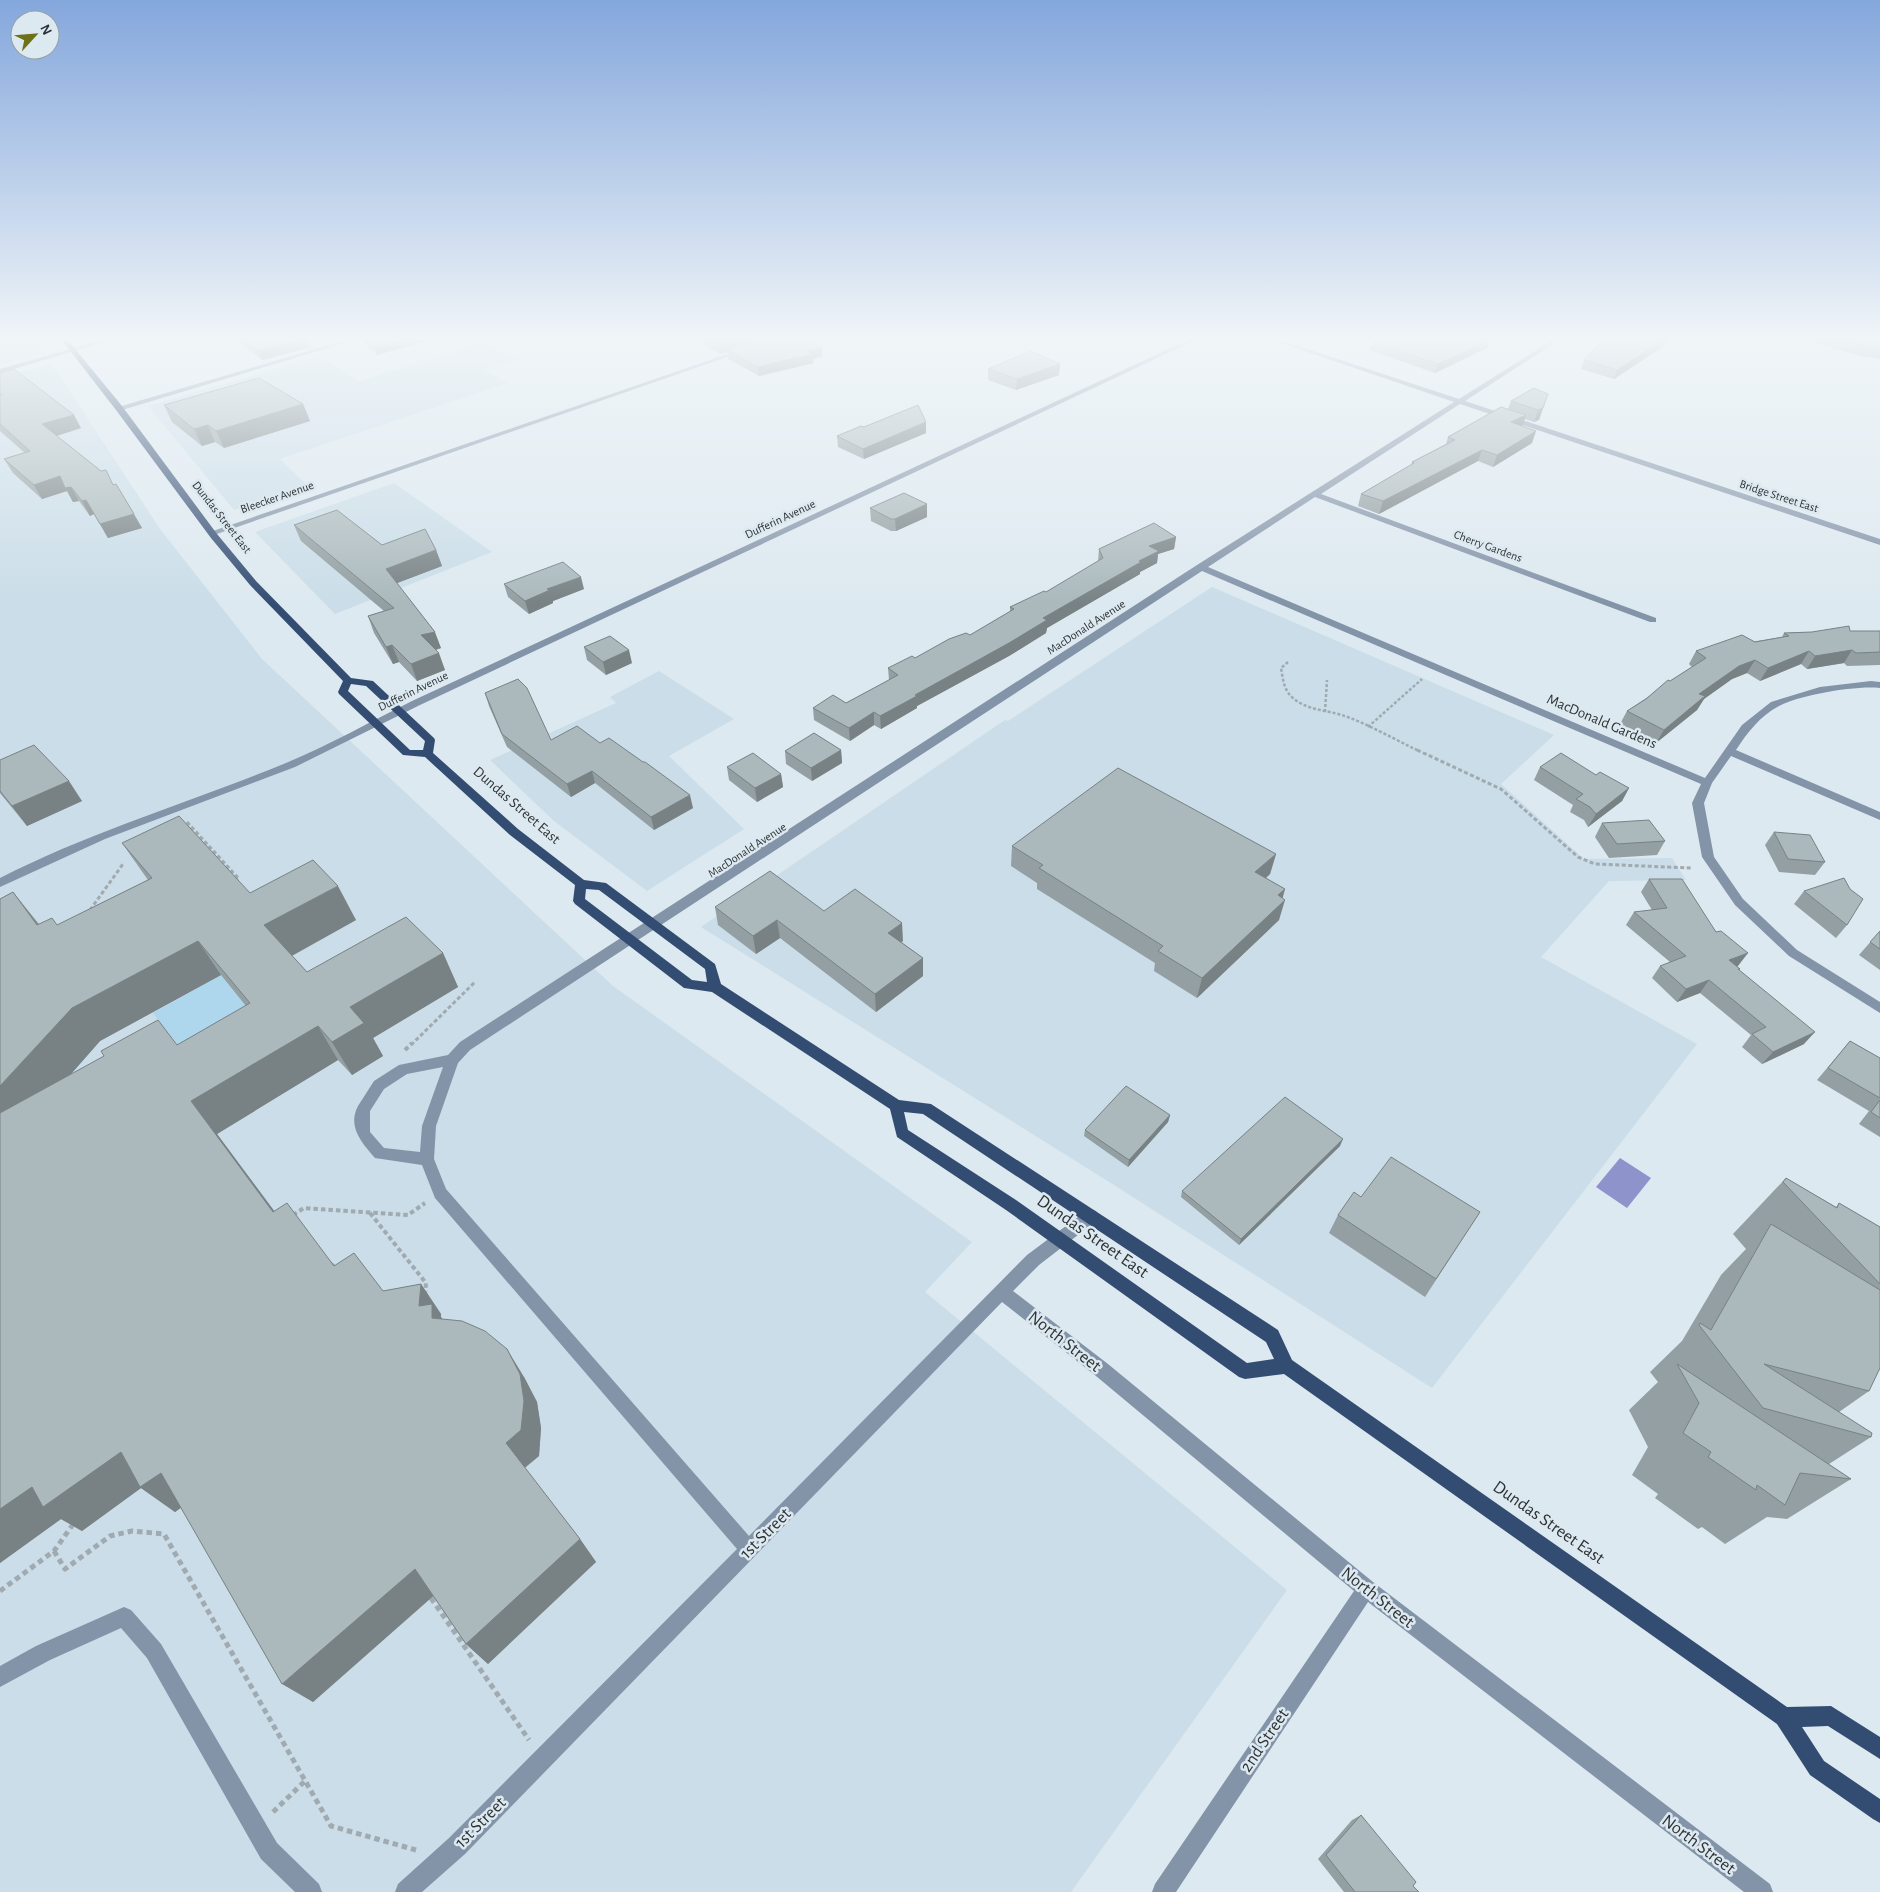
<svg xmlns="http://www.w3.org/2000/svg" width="1880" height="1892" font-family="'Alegreya Sans',sans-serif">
<rect width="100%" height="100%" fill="#dde9f0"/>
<!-- built -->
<g fill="#cadde8">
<polygon points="0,339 39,339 45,353 0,364"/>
<polygon points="485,342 517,359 484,370 508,383 280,459 307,485 234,510 148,406 319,356 359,381"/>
<polygon points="52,364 160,529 262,659 613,986 972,1242 925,1292 1287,1590 1071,1892 0,1892 0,377"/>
<polygon points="394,483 492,552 335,614 255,532"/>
<polygon points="1212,587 1554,735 1501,784 1584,859 1672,858 1686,880 1609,881 1541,957 1697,1044 1432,1388 1114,1185 701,927 1005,720 1008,721"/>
<polygon points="659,671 734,719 669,756 744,829 647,891 554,821 490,760 616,703 610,697"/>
</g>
<!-- green -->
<polygon fill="#aed6ed" points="221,975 249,1008 202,1078 153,1013"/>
<!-- water -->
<polygon fill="#8f93cb" points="1620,1158 1651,1178 1627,1208 1596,1187"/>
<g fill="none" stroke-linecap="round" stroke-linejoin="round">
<!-- path-far3 -->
<g stroke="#a0aab0" stroke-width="2.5" stroke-dasharray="3 2" stroke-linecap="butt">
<path d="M1288 662 1281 668C1283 680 1284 691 1294 699 1308 710 1325 710 1342 715 1368 724 1394 739 1419 751"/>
<polyline points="1325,712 1327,680"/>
<polyline points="1368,727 1422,679"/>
</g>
<!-- path-far2 -->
<g stroke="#a0aab0" stroke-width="3" stroke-dasharray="4 2.5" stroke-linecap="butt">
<polyline points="1417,750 1501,789 1578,857 1595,864 1691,868"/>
<polyline points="187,822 239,879 235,881"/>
<polyline points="90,910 123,864"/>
<polyline points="411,1045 475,982"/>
</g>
<!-- path-far1 -->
<g stroke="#a0aab0" stroke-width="4" stroke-dasharray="4.5 3" stroke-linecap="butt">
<polyline points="405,1050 412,1043"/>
<polyline points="370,1213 426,1283 425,1294"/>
<polyline points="293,1215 304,1208 408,1215 425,1203"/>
</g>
<!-- path -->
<g stroke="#a0aab0" stroke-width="5" stroke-dasharray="5.5 4" stroke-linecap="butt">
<polyline points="54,1551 65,1569 110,1536 132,1531 164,1534 331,1826 416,1850"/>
<polyline points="0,1591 54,1551 74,1523"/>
<polyline points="431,1598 529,1740"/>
<polyline points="273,1812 305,1781"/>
</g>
<!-- minor -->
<g fill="#8393a8" fill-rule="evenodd">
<polygon points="106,339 115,339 0,373 0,369"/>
<polygon points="349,339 358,339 122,410 115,408"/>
<polygon points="771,339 779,339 214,535 207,533"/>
<path d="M1190 339H1198L420 705 295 767 105 839 0 887V878C92 831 191 802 286 763 329 745 370 722 412 701Z"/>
<path d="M1269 339H1277L1459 399 1554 339H1561L1465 401 1880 539V545L1460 404 1321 494 1656 618V622H1650L1315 497 1208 567 1705 778 1742 725 1771 702 1820 687 1871 681 1880 682V688C1857 685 1799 695 1779 706 1760 716 1747 733 1736 750L1880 812V820L1731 756 1712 783 1704 803 1714 857 1743 899 1797 950 1880 1002V1013L1789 956 1735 905 1702 857 1692 803 1701 784 1202 571 470 1050 458 1063 436 1126 434 1159 446 1189 749 1536 1027 1255 1086 1211 1091 1209 1096 1211 1099 1216 1096 1221 1039 1265 1013 1291 1108 1364 1373 1582 1770 1884 1773 1892H1744L1368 1602 1176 1892H1152L1155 1884 1354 1591 1096 1376 1002 1302 465 1854 422 1892H395L398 1884 449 1838 737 1549 435 1198 422 1165 375 1158C362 1143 347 1127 358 1106L374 1081 399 1065 448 1055 460 1042 1197 565 1454 402ZM443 1067 422 1126 420 1152 384 1148 370 1132V1111L384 1089 407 1074Z"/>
<polygon points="124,1607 131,1610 161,1644 277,1843 319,1884 322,1892 295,1892 261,1859 147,1658 121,1628 50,1660 0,1687 0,1666 36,1646"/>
</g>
<!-- major -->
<path fill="#334d72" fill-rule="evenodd" d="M61 339H67L122 406 217 534 256 581 351 678 373 681 434 738 435 740 433 753 518 829 584 880 606 883 715 964 721 984 899 1100 931 1104 1278 1330 1292 1360 1787 1707 1831 1706 1880 1737V1759L1828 1726 1802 1727 1824 1761 1880 1799V1823L1873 1819 1810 1775 1777 1724 1284 1374 1245 1379 1239 1377 1006 1210 897 1137 890 1109 712 992 684 988 575 904 573 901 575 885 510 835 425 757 403 755 339 694 338 692 343 681 250 585 211 538 116 410ZM351 684 366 686 425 741 423 750H410L348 691ZM586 889 599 890 705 969 707 982 692 980 585 899ZM904 1112 923 1114 1266 1342 1274 1359 1247 1363 1016 1200 908 1130Z"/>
</g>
<!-- wall -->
<g fill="#939fa2" fill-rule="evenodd">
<polygon points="234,339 308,339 311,347 262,360"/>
<polygon points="360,339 432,339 377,355"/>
<polygon points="694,339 809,339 822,347 822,356 813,359 814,363 759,376 728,359 727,352 720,354"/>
<polygon points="1801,339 1880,339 1880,359 1861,356"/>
<polygon points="1490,340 1487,348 1435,373 1370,350 1373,342"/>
<polygon points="1664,346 1614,379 1581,369 1584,360"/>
<polygon points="1060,364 1059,375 1016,390 988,380 988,369"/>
<polygon points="0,373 81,428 56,436 113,485 142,528 108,538 94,514 90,516 79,501 73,502 67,491 42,499 13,473 4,459 25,453 0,431"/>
<polygon points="1548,394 1539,420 1534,422 1525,419 1522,426 1532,443 1493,467 1478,461 1379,514 1358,506 1361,494 1411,465 1412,462 1446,444 1448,437 1508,409 1511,401"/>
<polygon points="303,404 310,421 224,448 215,442 202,446 172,422 164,405"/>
<polygon points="864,427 926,433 864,459 838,447 837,436"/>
<polygon points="927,504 927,517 896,531 891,531 871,521 870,508"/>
<polygon points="294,525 382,545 436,550 442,566 397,583 441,648 436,650 445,670 417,681 399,662 393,664 374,633 368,616 384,611 301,541"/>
<polygon points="1176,537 1174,549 1158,554 1157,563 1140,572 1140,574 1047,628 1046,633 1009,656 917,706 917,708 881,729 874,725 850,741 814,720 813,708 846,703 889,680 888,668 915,658 970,635 1010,612 1010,607 1046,592 1098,561 1099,549"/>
<polygon points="504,584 584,589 553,601 553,603 529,614 508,597"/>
<polygon points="1880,631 1880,665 1847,666 1844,663 1807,669 1801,664 1760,681 1747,673 1732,679 1704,699 1697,710 1656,743 1620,724 1627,711 1692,667 1689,664 1696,651 1782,637 1784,633"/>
<polygon points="584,647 632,663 606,675 587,660"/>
<polygon points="485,693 551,740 600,743 693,808 654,830 595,783 571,797 507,747 489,706"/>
<polygon points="841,750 842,763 812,781 786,764 785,751"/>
<polygon points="0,760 82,801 27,826 0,793"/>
<polygon points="727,767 781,774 783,787 757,802 729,780"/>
<polygon points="1540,767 1596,775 1629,788 1622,801 1588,827 1584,820 1570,812 1573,805 1534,780"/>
<polygon points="1602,823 1665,841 1657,855 1609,858 1595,837"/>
<polygon points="1774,832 1825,862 1815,875 1779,872 1765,845"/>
<path d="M122 843 250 893 356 920 292 956 307 972 443 953 458 987 373 1038 383 1056 352 1075 338 1060 217 1134 274 1211 335 1265 383 1291 421 1284 441 1314V1317L443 1320 524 1377 537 1402 541 1428 539 1456 525 1468 580 1539 596 1562 488 1664 466 1644 433 1596 313 1702 181 1508 175 1512 141 1488 82 1531 61 1519 0 1563V899L13 892 39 924 58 925 148 880ZM221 975 246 1006 177 1045 71 1074 100 1041Z"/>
<polygon points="1012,846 1276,854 1270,874 1266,878 1285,889 1282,898 1279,920 1197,998 1154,971 1155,963 1037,889 1037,883 1011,866"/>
<polygon points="1649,879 1716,932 1738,966 1737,967 1740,969 1739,970 1804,1044 1762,1064 1742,1047 1751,1035 1700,993 1677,1002 1652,978 1660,966 1670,962 1626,925 1634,912 1652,910 1641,892"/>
<polygon points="1804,891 1847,925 1836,938 1794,904"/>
<polygon points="715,907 824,911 903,941 901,942 923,958 923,976 876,1012 780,938 756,954 718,925"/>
<polygon points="1880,931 1880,970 1859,955"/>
<polygon points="1850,1041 1880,1058 1880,1137 1859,1124 1869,1111 1817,1080"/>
<polygon points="1170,1115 1168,1122 1128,1167 1084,1136 1085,1130"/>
<polygon points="1340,1146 1239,1245 1181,1197 1182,1191"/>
<polygon points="1786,1178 1836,1207 1839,1203 1880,1227 1880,1368 1869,1391 1839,1412 1871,1437 1829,1464 1851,1479 1787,1519 1767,1517 1725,1544 1702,1527 1698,1529 1655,1498 1658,1494 1632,1475 1648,1447 1629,1410 1658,1382 1650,1372 1682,1341 1721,1275 1746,1249 1733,1234"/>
<polygon points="1361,1197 1480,1212 1425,1297 1329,1233 1338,1215"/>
<polygon points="1361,1815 1413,1886 1419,1892 1344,1892 1318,1859 1352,1820"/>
</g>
<!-- shaded-wall -->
<g fill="#788284">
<polygon points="304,339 308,339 311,347 262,360 258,351"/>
<polygon points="407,339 432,339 377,355 375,348"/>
<polygon points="739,339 766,339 727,350 727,352 720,354 719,345"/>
<polygon points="1480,339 1492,339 1490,340 1487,348 1435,373 1438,364"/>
<polygon points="1665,339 1667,339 1664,346 1614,379 1617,370"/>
<polygon points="822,347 822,356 813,359 814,363 759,376 758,367"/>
<polygon points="1060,364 1059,375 1016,390 1017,379"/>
<polygon points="303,404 310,421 224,448 216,431"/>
<polygon points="1543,408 1539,420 1534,422 1538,410"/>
<polygon points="74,415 81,428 50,438 42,424"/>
<polygon points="1526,415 1522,427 1511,422"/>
<polygon points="926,422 926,433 864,459 863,449"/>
<polygon points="208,425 215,442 202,446 194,429"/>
<polygon points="1536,431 1532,443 1493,467 1497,455"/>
<polygon points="1482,450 1478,461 1379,514 1383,501"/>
<polygon points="60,476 71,487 79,501 73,502 67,491 42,499 34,485"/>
<polygon points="86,500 94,514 90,516 82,501"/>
<polygon points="927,504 927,517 896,531 895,519"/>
<polygon points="134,514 142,528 108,538 100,524"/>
<polygon points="1176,537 1174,549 1158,554 1157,563 1140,572 1140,574 1047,628 1046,633 1009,656 917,706 917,708 881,729 880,716 915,695 1139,561 1149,546"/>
<polygon points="436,550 442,566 392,585 386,569"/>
<polygon points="581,577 584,589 553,601 553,603 529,614 525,601 547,589"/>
<polygon points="435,632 441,648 427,652 421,635"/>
<polygon points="392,645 399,662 393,664 386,647"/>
<polygon points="629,650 632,663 606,675 603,662"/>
<polygon points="1852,650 1844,663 1807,669 1815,656"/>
<polygon points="1809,651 1801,664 1760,681 1768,668"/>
<polygon points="439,653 445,670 417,681 411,664"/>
<polygon points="1755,660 1747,673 1732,679 1704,699 1697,710 1656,743 1664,730 1699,694 1739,666"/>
<polygon points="874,712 874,725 850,741 849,728"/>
<polygon points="841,750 842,763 812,781 811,768"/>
<polygon points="592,771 595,783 571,797 567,784"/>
<polygon points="781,774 783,787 757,802 755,788"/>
<polygon points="69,781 82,801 27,826 12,806"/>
<polygon points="1629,788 1622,801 1588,827 1596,814"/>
<polygon points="690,795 693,808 654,830 651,817"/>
<polygon points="1276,854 1270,874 1250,892 1255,872"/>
<polygon points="338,886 356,920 284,960 264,925"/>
<polygon points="1285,889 1281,904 1285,900 1279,920 1197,998 1202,978 1278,895"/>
<polygon points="13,892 40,927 37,925"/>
<polygon points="777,920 780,938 756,954 753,936"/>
<polygon points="902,923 903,941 889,951 888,933"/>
<polygon points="198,941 221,975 100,1041 0,1155 0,1086 72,1008"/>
<polygon points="443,953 458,987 373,1038 383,1056 352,1075 332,1042 350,1007"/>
<polygon points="1748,953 1738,966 1720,973 1729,960"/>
<polygon points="923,958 923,976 876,1012 875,994"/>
<polygon points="1709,980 1700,993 1677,1002 1686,989"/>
<polygon points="318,1026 338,1060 217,1134 298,1243 273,1212 191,1101"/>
<polygon points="1815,1032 1804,1044 1762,1064 1773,1052"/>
<polygon points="1170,1115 1168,1122 1128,1167 1129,1160"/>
<polygon points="1343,1139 1340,1146 1239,1245 1241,1239"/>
<polygon points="421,1284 441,1314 441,1317 452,1333 452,1347 419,1306"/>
<polygon points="507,1349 524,1377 537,1402 541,1428 539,1456 524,1468 506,1443"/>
<polygon points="121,1452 161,1473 194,1498 175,1512 141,1488 82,1531 61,1519 0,1563 0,1509 32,1487"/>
<polygon points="580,1539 596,1562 488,1664 466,1644"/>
<polygon points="415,1569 439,1591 313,1702 282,1684"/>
</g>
<!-- building -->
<g fill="#abb9bc" stroke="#788284">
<polygon points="242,339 304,339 258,351"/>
<polygon points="365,339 407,339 375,348"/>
<polygon points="707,339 739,339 719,345"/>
<polygon points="759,339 809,339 822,347 808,351 813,354 758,367 727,350"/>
<polygon points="1379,339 1486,339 1490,340 1438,364 1373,342"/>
<polygon points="1610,339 1665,339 1617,370 1584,360 1597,346"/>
<polygon points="1837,339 1880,339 1880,349 1866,347"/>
<polygon points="1031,351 1060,364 1017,379 988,369"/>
<polygon points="14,369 74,415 42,424 101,471 106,470 113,485 116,484 134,514 100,524 86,500 82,501 71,487 65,488 60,476 34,485 4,459 30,451 0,424 0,395 2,395 0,393 0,373"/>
<polygon points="259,378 303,404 216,431 208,425 194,429 164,405"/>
<polygon points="1534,388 1548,394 1543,408 1538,410 1511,401"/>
<polygon points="918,405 926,422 863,449 837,436 861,426 864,427"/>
<polygon points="1501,407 1526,415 1511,422 1536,431 1497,455 1482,450 1383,501 1361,494 1414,463 1412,462 1455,440 1448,437"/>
<polygon points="904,493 927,504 895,519 891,519 870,508"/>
<polygon points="337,510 382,545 425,529 436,550 386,569 435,632 421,635 439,653 411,664 392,645 386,647 368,616 394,608 294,525"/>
<polygon points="1154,523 1176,537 1149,546 1159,551 1139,561 1141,562 1043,618 1047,620 1009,643 915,695 917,696 880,716 874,712 849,728 813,708 833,695 846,703 898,675 888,668 912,656 915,658 949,639 966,633 970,635 1014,609 1010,607 1044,591 1046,592 1103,558 1099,549"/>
<polygon points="563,562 581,577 547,589 550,590 525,601 504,584"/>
<polygon points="1849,626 1850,631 1880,631 1880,652 1856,653 1852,650 1815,656 1809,651 1768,668 1755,660 1739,666 1699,694 1705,696 1664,730 1627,711 1646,699 1668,680 1670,681 1706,658 1696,651 1742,635 1755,642 1789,636 1784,633 1812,632"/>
<polygon points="610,636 629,650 603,662 584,647"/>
<polygon points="518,679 527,688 551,740 577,726 600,743 609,738 643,762 645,762 690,795 651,817 592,771 567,784 502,734 485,693"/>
<polygon points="814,733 841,750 811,768 785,751"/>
<polygon points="34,745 69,781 12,806 0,791 0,760"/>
<polygon points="753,753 781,774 755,788 727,767"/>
<polygon points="1561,753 1596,775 1600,772 1629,788 1596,814 1590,807 1576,799 1583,794 1540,767"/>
<polygon points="1118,768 1276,854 1255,872 1285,889 1278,895 1285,900 1202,978 1158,951 1163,946 1039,868 1043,865 1012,846"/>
<polygon points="179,816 250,893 313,860 338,886 264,925 307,972 406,917 443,953 350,1007 364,1023 332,1042 318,1026 191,1101 273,1212 287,1203 334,1266 354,1253 383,1291 421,1284 419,1306 432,1304 432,1318 462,1321 485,1331 507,1349 520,1374 524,1401 521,1430 506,1443 580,1539 466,1644 415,1569 282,1684 161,1473 140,1487 121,1452 43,1507 32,1487 0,1509 0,1113 104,1056 101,1051 158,1020 177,1045 250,1003 198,941 72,1008 0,1086 0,899 13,892 37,925 52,918 57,925 152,878 122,843"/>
<polygon points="1649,820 1665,841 1617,844 1602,823"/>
<polygon points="1774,832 1810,835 1825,862 1788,859"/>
<polygon points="770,871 824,911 855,889 902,923 888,933 923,958 875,994 777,920 753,936 715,907"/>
<polygon points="1844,878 1850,889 1863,899 1847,925 1804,891"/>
<polygon points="1649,879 1682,879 1716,932 1721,931 1748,953 1729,960 1740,969 1738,969 1815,1032 1773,1052 1752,1034 1766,1027 1709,980 1686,989 1660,966 1686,956 1634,912 1667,908"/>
<polygon points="1880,931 1880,949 1870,942"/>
<polygon points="1850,1041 1880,1058 1880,1098 1828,1068"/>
<polygon points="1126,1086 1170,1115 1129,1160 1085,1130"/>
<polygon points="1285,1097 1343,1139 1241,1239 1182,1191"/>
<polygon points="1880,1100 1880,1118 1871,1112"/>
<polygon points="1391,1157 1480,1212 1436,1279 1338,1215 1354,1192 1361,1197"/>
<polygon points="1786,1178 1837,1208 1839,1203 1880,1227 1880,1284 1783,1182"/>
<polygon points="1771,1224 1880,1290 1880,1368 1869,1391 1764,1364 1872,1433 1871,1437 1763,1408 1699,1325 1700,1323 1711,1330"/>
<polygon points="1677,1364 1851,1479 1800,1473 1785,1505 1757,1485 1756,1490 1708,1457 1711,1452 1683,1433 1699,1403"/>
<polygon points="1361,1815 1416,1882 1413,1886 1419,1892 1355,1892 1326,1855"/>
</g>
<!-- sky -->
<linearGradient id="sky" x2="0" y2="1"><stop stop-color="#84a7dc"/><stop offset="0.56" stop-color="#f0f5f8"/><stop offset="1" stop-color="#f0f5f8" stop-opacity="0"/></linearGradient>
<rect width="1880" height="604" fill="url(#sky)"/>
<g text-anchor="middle" stroke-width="5" stroke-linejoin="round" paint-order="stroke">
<!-- far-street labels -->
<g font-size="12" fill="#2e3336" stroke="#dde9f0">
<text transform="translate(1779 496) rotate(18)" y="4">Bridge Street East</text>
<text transform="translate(277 497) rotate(-19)" y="4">Bleecker Avenue</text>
<text transform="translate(222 517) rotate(52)" y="4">Dundas Street East</text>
<text transform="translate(780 519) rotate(-25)" y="4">Dufferin Avenue</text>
<text transform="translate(1488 546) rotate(20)" y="4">Cherry Gardens</text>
<text transform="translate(1086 627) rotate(-33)" y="4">MacDonald Avenue</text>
<text transform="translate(413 691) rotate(-26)" y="4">Dufferin Avenue</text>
<text transform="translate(747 850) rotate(-33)" y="4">MacDonald Avenue</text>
</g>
<!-- street labels -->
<g font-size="15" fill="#2e3336" stroke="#dde9f0">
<text transform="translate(1602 721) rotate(23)" y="5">MacDonald Gardens</text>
<text transform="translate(517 805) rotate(41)" y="5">Dundas Street East</text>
</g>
<!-- near-street labels -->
<g font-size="18" fill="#2e3336" stroke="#dde9f0">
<text transform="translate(1093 1236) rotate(35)" y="6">Dundas Street East</text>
<text transform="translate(1065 1341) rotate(38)" y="6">North Street</text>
<text transform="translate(1549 1522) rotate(35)" y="6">Dundas Street East</text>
<text transform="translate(765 1533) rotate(-45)" y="6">1st Street</text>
<text transform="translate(1378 1597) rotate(38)" y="6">North Street</text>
<text transform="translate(1264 1740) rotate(-56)" y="6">2nd Street</text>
<text transform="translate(480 1822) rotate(-45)" y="6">1st Street</text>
<text transform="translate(1699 1844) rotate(37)" y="6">North Street</text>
</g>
</g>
<!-- north arrow -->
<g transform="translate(35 35) rotate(64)"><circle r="24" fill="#dde9f0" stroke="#97a0a6"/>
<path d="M0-4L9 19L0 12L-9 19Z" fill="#6d7118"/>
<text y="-8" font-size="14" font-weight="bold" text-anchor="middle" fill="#2e3336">N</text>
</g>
</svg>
